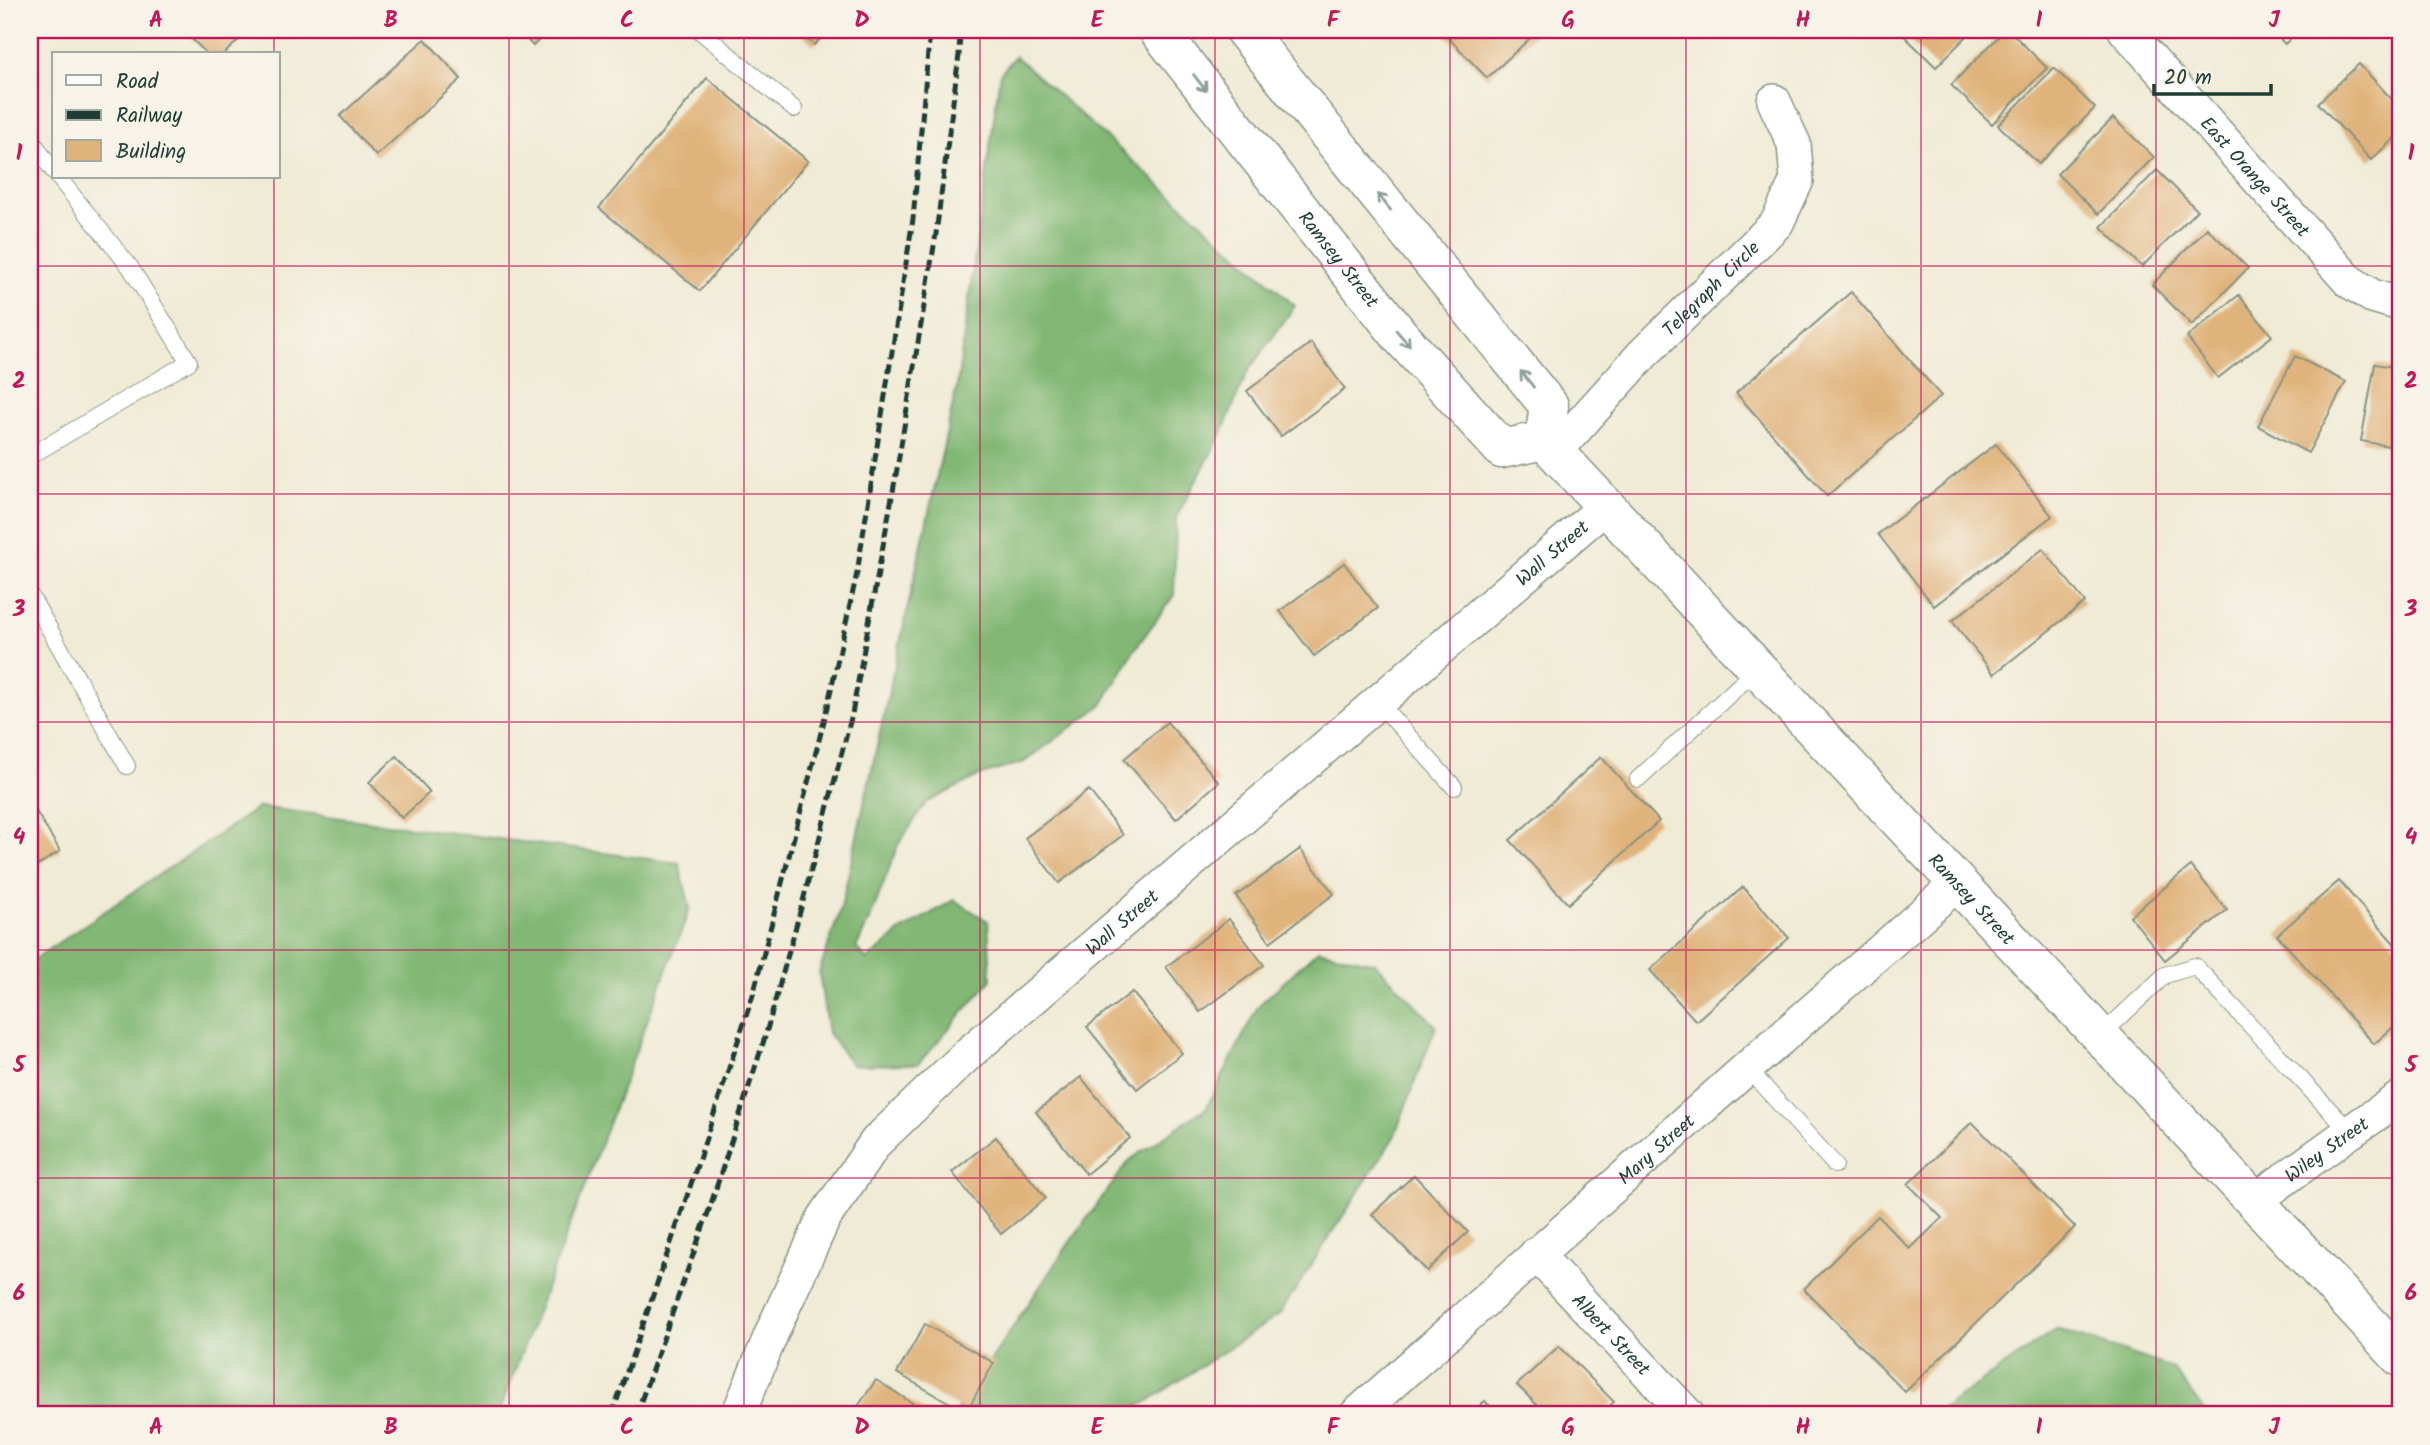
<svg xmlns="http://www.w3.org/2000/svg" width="2430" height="1445" font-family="Kalam,sans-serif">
<rect width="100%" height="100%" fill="#f7f3e8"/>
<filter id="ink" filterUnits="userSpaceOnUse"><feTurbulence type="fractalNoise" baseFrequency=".0143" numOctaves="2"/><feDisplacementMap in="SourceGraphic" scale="14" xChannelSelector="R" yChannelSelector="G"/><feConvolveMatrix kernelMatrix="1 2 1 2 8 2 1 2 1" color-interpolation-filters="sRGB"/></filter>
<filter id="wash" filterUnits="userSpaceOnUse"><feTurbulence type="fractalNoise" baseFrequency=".00686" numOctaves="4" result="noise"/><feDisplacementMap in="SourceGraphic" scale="28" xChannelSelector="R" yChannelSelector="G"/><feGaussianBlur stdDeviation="1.57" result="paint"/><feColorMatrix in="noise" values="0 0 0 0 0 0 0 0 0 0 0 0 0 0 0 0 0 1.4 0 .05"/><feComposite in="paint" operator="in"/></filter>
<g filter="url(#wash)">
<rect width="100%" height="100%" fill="#f0ebd5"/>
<!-- forest -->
<g fill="#81b773" stroke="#507a54" stroke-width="2">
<polygon points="1015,56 1295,306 1247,373 1221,435 1176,518 1174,595 1133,652 1102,705 1024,762 979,776 926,803 898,845 871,916 856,948 867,960 901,931 954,900 988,921 991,980 918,1064 852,1065 828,1033 819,973 841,908 957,386 1000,74"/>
<polygon points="259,807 679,863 690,908 498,1415 30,1415 30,962"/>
<polygon points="1318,950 1375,963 1436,1026 1394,1137 1279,1315 1145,1403 1105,1415 954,1415 1072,1239 1130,1160 1207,1107 1258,1006"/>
<polygon points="2057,1329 2173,1368 2207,1415 1934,1415"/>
</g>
<g id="blocks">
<!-- building -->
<g fill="#e0b37c">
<polygon points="183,30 249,30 224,54 207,54"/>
<polygon points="518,30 549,30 533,46"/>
<polygon points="798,30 829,30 814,45"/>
<polygon points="1441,30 1539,30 1487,78"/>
<polygon points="1898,30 1973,30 1936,67"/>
<polygon points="2005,30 2009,30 2047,68 1992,124 1951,85"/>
<polygon points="2271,30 2299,30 2285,44"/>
<polygon points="425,39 461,79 376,156 340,116"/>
<polygon points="2359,64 2400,108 2400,133 2371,160 2318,103"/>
<polygon points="2054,68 2095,108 2039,164 1998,125"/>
<polygon points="707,78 808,161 700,291 599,208"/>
<polygon points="2113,118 2154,157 2098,214 2057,174"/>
<polygon points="2157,170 2197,210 2142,267 2101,227"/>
<polygon points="2207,228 2248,268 2192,325 2152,285"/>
<polygon points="1851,292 1941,396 1827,496 1736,393"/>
<polygon points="2239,295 2272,336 2218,378 2187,337"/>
<polygon points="1311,343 1345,389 1281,436 1247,391"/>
<polygon points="2295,356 2346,382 2308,453 2258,426"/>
<polygon points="2375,364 2400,368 2400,448 2361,441"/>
<polygon points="1996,444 2052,516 1934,606 1878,534"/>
<polygon points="2043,549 2085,602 1994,674 1952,621"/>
<polygon points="1344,563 1378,608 1314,656 1280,611"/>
<polygon points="1167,722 1219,782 1176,819 1124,759"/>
<polygon points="397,756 430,792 402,818 369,782"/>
<polygon points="1601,757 1659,821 1568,904 1510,840"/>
<polygon points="1089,790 1123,835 1059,883 1025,838"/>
<polygon points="30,801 60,851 30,870"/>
<polygon points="1300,849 1334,894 1270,942 1236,896"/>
<polygon points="2191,866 2227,910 2165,960 2130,916"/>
<polygon points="2339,881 2400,950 2400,1021 2374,1044 2277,935"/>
<polygon points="1743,887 1789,938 1696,1021 1650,970"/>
<polygon points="1229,919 1264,965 1200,1012 1166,967"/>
<polygon points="1132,992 1182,1053 1137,1089 1087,1027"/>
<polygon points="1081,1077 1130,1138 1086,1174 1036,1112"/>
<polygon points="1972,1122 2075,1227 1905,1392 1804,1289 1878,1216 1910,1249 1942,1218 1908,1184"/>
<polygon points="996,1137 1046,1198 1001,1234 952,1172"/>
<polygon points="1414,1175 1468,1232 1427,1271 1372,1214"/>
<polygon points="925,1324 994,1363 966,1412 897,1373"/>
<polygon points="1559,1346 1614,1402 1600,1415 1547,1415 1517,1385"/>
<polygon points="876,1380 931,1415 852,1415"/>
<polygon points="1485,1401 1498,1415 1470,1415"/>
</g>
</g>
</g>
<g filter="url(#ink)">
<use href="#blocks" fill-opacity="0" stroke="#889484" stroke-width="2"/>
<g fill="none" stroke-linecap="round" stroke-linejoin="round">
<!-- lane casing -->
<g stroke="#889484" stroke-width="18">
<g id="lane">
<polyline points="699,30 794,109"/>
<polyline points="30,138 54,172"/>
<polyline points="30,456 189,362 130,267 58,177"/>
<polyline points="30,595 127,766"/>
<polyline points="1378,702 1454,787"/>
<polyline points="1638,779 1757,669"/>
<polyline points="2100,1036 2165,975 2195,966 2350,1132"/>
<polyline points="1747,1068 1835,1165"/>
</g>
</g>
<!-- street casing -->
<g stroke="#889484" stroke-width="36">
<g id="street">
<path id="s1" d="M2125 30 2349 281 2372 296 2400 304"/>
<path id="s2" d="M1555 452 1643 354 1777 223 1797 180 1794 144 1774 101"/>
<path id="s3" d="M2254 1201 2350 1132 2400 1098"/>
<path id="s4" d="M1536 1254 1688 1415"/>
<path id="s5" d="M738 1415 773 1330 824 1218 876 1142 969 1053 1605 507"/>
<path id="s6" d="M1356 1415 1747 1068 1958 883"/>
</g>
</g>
<!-- primary casing -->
<g stroke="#889484" stroke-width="41">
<g id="primary">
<path id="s7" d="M1158 30 1401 337 1502 449 1544 440"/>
<path id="s8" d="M1244 30 1549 406 1544 440 2400 1357"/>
</g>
</g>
<!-- lane -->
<use href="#lane" stroke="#fff" stroke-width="16"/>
<!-- street -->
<use href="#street" stroke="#fff" stroke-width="33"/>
<!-- primary -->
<use href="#primary" stroke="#fff" stroke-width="38"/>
<!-- rail -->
<g stroke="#1f3d34" stroke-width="5" stroke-dasharray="10 5" stroke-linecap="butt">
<polyline points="612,1415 687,1196 753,995 825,717 857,573 913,219 930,30"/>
<polyline points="636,1415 709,1210 765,1037 803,901 852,714 896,475 936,234 959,55 960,30"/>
</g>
</g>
<!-- one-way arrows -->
<defs><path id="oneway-shaft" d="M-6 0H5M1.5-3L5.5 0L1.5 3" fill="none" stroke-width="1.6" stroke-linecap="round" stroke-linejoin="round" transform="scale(1.75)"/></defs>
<g stroke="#8f9e9a">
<use href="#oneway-shaft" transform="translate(1200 83) rotate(52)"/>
<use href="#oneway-shaft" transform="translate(1384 202) rotate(-129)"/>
<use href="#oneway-shaft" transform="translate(1403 338) rotate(49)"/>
<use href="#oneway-shaft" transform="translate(1527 379) rotate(-129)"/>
</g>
</g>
<!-- grid -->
<path fill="none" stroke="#c2185b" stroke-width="2" stroke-opacity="0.55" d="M274 30V54M509 30V1415M744 30V1415M980 30V1415M1215 30V1415M1450 30V1415M1686 30V1415M1921 30V1415M2156 30V1415M274 177V1415M30 266H2400M30 494H2400M30 722H2400M30 950H2400M30 1178H2400"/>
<g text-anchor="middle" stroke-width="5" stroke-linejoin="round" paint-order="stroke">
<!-- street labels -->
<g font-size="19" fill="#1f3d34" stroke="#f7f3e8">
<text dy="7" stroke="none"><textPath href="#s1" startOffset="196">East Orange Street</textPath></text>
<text dy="7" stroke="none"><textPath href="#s7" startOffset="292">Ramsey Street</textPath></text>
<text dy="7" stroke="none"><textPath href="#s2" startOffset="226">Telegraph Circle</textPath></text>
<text dy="7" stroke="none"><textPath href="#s5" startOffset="1204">Wall Street</textPath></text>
<text dy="7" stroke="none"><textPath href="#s8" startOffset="1146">Ramsey Street</textPath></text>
<text dy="7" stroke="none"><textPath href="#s5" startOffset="637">Wall Street</textPath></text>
<text dy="7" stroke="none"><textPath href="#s6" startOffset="401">Mary Street</textPath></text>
<text dy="7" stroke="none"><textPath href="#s3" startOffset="89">Wiley Street</textPath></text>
<text dy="7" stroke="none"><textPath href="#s4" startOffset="110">Albert Street</textPath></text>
</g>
</g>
<!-- margin -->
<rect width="2430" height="1445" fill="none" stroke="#f7f3e8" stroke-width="77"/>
<!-- legend -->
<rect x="52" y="52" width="228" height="126" fill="#f7f3e8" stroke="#a1aaa0" stroke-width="2"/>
<rect x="66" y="75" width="35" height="10" fill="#ffffff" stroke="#a1aaa0" stroke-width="2"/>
<text x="116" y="88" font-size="21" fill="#1f3d34">Road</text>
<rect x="66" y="110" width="35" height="10" fill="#1f3d34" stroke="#a1aaa0" stroke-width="2"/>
<text x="116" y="122" font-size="21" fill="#1f3d34">Railway</text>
<rect x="66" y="140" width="35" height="21" fill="#e0b37c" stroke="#a1aaa0" stroke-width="2"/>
<text x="116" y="158" font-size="21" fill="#1f3d34">Building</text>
<!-- scale -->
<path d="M2154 84v10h117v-10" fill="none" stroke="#1f3d34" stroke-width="3.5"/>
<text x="2164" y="84" font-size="21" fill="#1f3d34" stroke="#f7f3e8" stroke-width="5" paint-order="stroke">20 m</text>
<rect x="38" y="38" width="2354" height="1368" fill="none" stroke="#c2185b" stroke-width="2.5"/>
<g font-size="23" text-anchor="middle" font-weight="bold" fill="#c2185b">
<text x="156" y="27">A</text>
<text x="391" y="27">B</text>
<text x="627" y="27">C</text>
<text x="862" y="27">D</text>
<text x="1097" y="27">E</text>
<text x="1333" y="27">F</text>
<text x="1568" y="27">G</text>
<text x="1803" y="27">H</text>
<text x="2039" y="27">I</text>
<text x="2274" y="27">J</text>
<text x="19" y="160">1</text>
<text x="2411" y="160">1</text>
<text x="19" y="388">2</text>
<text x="2411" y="388">2</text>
<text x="19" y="616">3</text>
<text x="2411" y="616">3</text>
<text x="19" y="844">4</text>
<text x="2411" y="844">4</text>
<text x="19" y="1072">5</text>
<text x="2411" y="1072">5</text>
<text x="19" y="1300">6</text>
<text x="2411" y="1300">6</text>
<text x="156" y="1434">A</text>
<text x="391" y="1434">B</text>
<text x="627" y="1434">C</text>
<text x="862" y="1434">D</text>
<text x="1097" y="1434">E</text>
<text x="1333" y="1434">F</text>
<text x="1568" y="1434">G</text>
<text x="1803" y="1434">H</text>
<text x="2039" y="1434">I</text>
<text x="2274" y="1434">J</text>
</g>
</svg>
